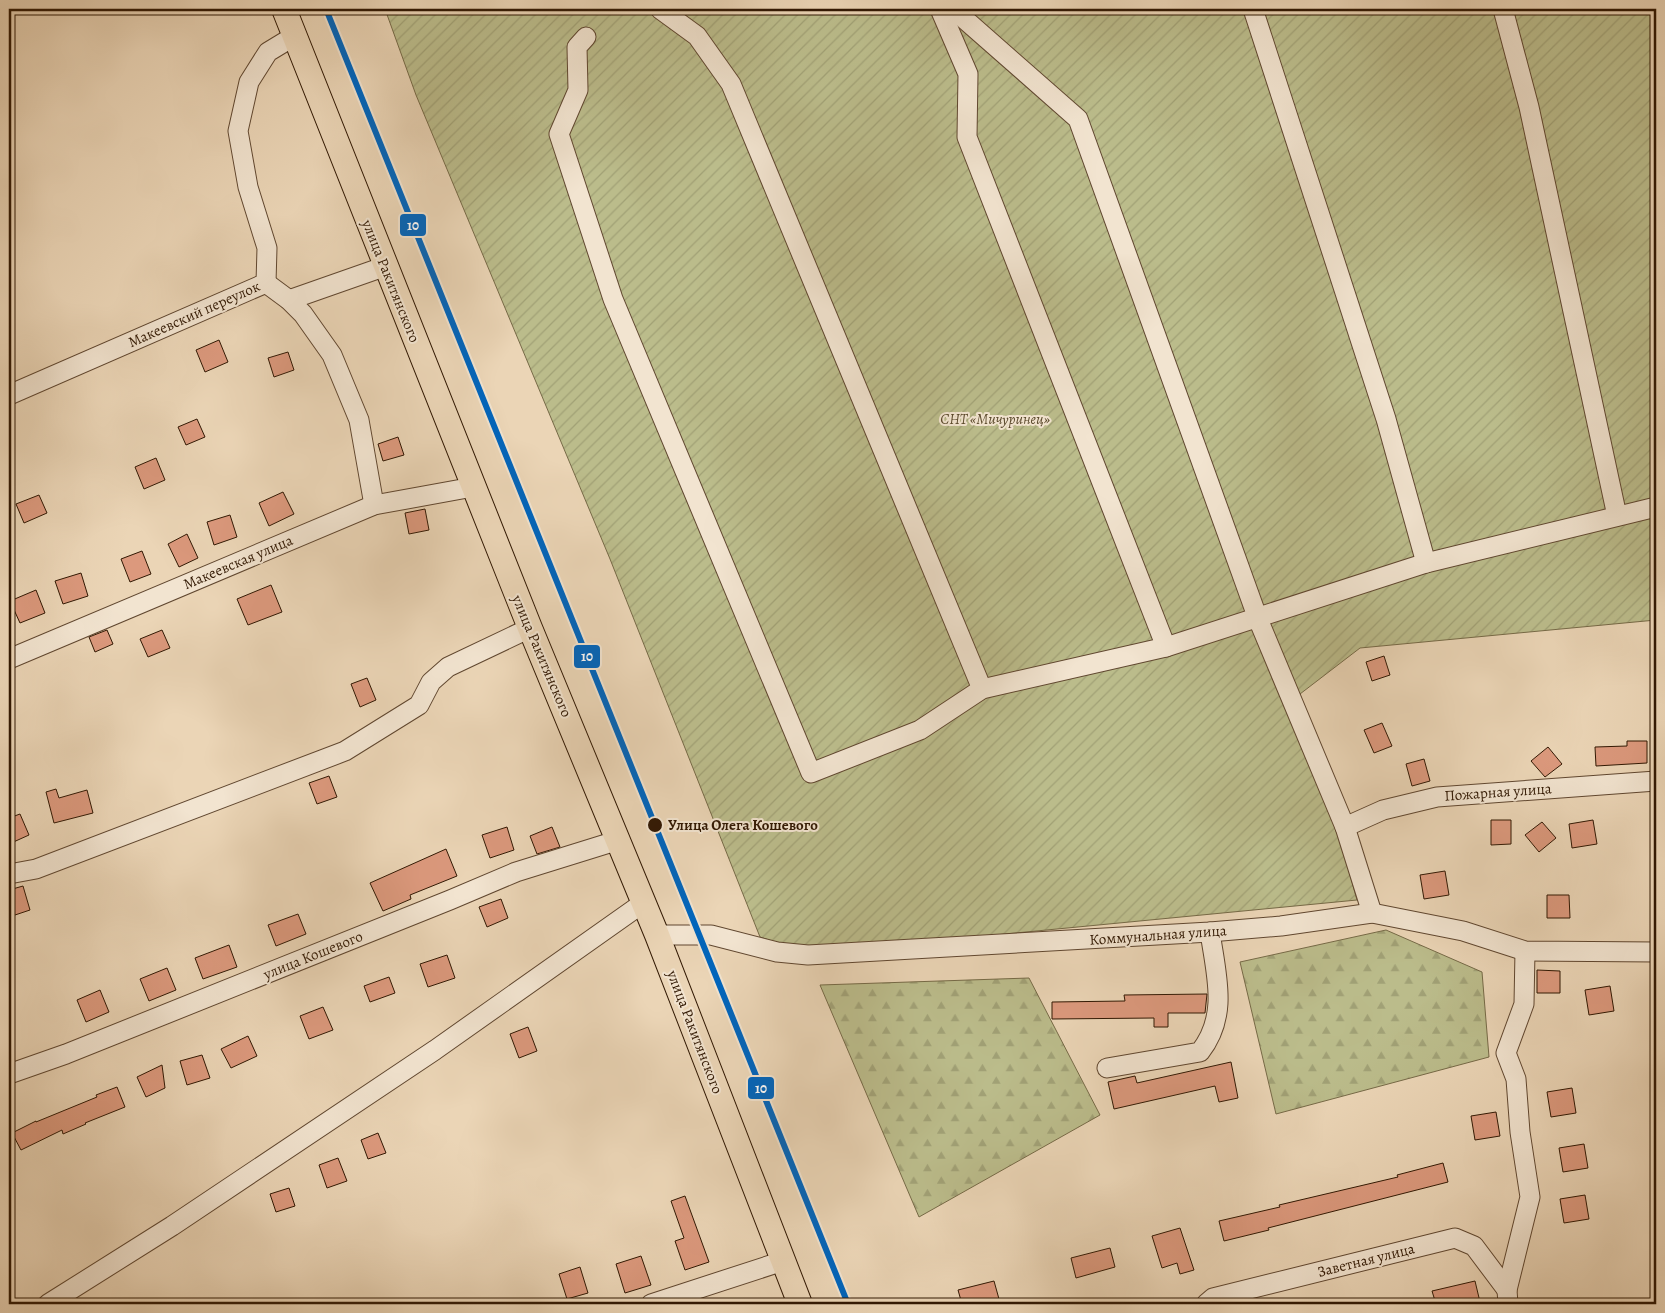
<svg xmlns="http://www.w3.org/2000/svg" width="1665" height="1313" font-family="Alegreya,serif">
<defs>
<pattern id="forest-firs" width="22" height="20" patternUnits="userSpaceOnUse" patternTransform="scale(1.25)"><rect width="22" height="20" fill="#bbbc8b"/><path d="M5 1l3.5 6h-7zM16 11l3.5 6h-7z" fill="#a1a176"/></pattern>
<pattern id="garden-furrows" width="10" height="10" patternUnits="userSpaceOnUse" patternTransform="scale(1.25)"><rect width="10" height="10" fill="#bbbc8b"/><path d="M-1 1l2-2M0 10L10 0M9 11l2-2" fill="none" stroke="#a1a176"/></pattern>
</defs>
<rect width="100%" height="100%" fill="#ebd5b6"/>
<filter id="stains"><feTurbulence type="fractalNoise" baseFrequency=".004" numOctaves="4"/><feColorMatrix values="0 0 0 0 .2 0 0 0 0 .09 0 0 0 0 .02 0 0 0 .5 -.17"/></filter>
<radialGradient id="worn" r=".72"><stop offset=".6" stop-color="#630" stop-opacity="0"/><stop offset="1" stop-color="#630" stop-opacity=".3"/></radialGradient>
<!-- forest -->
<g fill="url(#forest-firs)" stroke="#766a47">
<polygon points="1386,930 1482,972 1489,1057 1276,1114 1240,962"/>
<polygon points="1029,978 1100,1115 919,1217 820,985"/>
</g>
<!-- garden -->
<polygon fill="url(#garden-furrows)" stroke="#766a47" points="385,9 1656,9 1656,620 1360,648 1300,694 1357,900 819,952 790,947 760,937 610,559 416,95"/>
<!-- building -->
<g fill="#dc997d" stroke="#311803">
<polygon points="219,340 228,362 205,372 196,350"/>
<polygon points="288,352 294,370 274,377 268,358"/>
<polygon points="197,419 205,437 186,445 178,427"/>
<polygon points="398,437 404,455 383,461 378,444"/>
<polygon points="156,458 165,480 144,489 135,467"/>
<polygon points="283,492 294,514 269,526 259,503"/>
<polygon points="39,495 47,513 24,523 16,504"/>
<polygon points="425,509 429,530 409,534 405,513"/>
<polygon points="230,515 237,537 214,545 207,522"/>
<polygon points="187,534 198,558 179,567 168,544"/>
<polygon points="142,551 151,574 130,582 121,559"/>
<polygon points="81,573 88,596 63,604 55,581"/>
<polygon points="271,585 282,612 248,625 237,599"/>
<polygon points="36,590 45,613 20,623 10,601"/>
<polygon points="107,630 113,644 95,652 89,637"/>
<polygon points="162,630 170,648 148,657 140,639"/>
<polygon points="1384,656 1390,675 1372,681 1366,662"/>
<polygon points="367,678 376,700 360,707 351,684"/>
<polygon points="1382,723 1392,746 1374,753 1364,730"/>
<polygon points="1627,741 1647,741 1647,763 1596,766 1595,747 1627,746"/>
<polygon points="1548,747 1562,764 1545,777 1531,761"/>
<polygon points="1424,759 1430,781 1412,786 1406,764"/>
<polygon points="329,776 337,797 317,804 309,783"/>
<polygon points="56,789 59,798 87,790 93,813 54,823 46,792"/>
<polygon points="20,814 29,835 9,844 9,818"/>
<polygon points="1491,820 1511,820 1511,844 1491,845"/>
<polygon points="1593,820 1597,844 1572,848 1569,824"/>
<polygon points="1542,822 1556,838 1539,852 1525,835"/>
<polygon points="507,827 514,850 490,858 482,835"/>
<polygon points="552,827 560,847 537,854 530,836"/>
<polygon points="446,849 457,876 410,895 411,899 383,911 370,883"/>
<polygon points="1445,871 1449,895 1424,899 1420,875"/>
<polygon points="23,886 30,910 9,917 9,890"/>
<polygon points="1547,895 1569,895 1570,918 1547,918"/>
<polygon points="501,899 508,918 487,927 479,907"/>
<polygon points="298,914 306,934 276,946 268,925"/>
<polygon points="229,945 237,967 203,979 195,958"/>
<polygon points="447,955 455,978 428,987 420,964"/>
<polygon points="167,968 176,990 149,1001 140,979"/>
<polygon points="1537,970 1560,971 1560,993 1537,993"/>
<polygon points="389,977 395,993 370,1002 364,986"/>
<polygon points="1610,986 1614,1011 1589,1015 1585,990"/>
<polygon points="100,990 109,1012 86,1022 77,1000"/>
<polygon points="1207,994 1205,1013 1168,1013 1168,1027 1154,1027 1154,1018 1052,1019 1052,1002 1125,1001 1124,995"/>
<polygon points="323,1007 333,1030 309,1039 300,1016"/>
<polygon points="528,1027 537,1051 519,1058 510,1034"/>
<polygon points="248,1036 257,1056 231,1068 221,1049"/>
<polygon points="202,1055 210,1078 187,1085 180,1061"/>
<polygon points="1231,1062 1238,1098 1219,1102 1215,1086 1114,1109 1108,1082 1135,1076 1137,1083"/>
<polygon points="162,1065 165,1088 146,1097 137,1077"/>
<polygon points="117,1087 125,1107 85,1123 86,1124 63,1134 62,1130 21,1150 12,1133 36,1121 36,1122 97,1097 96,1095"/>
<polygon points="1572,1088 1576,1113 1551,1117 1547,1092"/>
<polygon points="1496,1112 1500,1136 1475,1140 1471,1116"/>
<polygon points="378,1133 386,1153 368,1159 361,1140"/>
<polygon points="1584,1144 1588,1168 1563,1172 1559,1148"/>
<polygon points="338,1158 347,1181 327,1188 319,1165"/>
<polygon points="1443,1163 1448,1182 1268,1228 1269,1230 1224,1241 1219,1221 1280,1207 1279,1205 1398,1177 1397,1175"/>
<polygon points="289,1188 295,1206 276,1212 270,1194"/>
<polygon points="1585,1195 1589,1219 1564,1223 1560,1199"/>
<polygon points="685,1196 709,1262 685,1270 675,1241 684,1238 671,1201"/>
<polygon points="1180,1228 1194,1270 1180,1274 1177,1263 1162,1268 1152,1236"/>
<polygon points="1110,1248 1115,1267 1076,1278 1071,1258"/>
<polygon points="641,1256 651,1285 625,1293 616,1264"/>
<polygon points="580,1267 588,1293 567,1299 559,1274"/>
<polygon points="994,1281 999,1299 977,1304 962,1304 958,1290"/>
<polygon points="1475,1281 1480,1302 1471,1304 1436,1304 1432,1291"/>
</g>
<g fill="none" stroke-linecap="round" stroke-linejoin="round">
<!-- minor casing -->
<g stroke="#604730" stroke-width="21">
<g id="minor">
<polyline points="660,9 697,36 731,84 982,689"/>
<polyline points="940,9 968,74 967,137 1166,647"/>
<polyline points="953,9 1078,119 1258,619 1345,827 1372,913"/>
<polyline points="1253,9 1386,419 1426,563"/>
<polyline points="1503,9 1529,107 1617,516"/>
<polyline points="586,37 577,47 578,90 559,134 613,299 811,773 920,730 982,689 1166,647 1426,563 1656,507"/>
<polyline points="266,283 289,300 303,314 332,355 359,420 374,505"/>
<polyline points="289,300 386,266"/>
<polyline points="9,395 266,283 267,248 248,187 238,131 249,82 268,52 296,35"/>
<polyline points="9,659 374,505 473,487"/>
<polyline points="1345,827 1383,810 1437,797 1656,781"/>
<polyline points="9,874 36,869 345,751 419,705 431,682 448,667 530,628"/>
<polyline points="657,935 711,935 777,952 808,955 1210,932 1281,926 1372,913 1463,931 1525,951 1656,952"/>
<path d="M1107 1068 1200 1052C1229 1015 1216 975 1210 932"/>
<polyline points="9,1074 66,1054 450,900 516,872 619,840"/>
<polyline points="48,1304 172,1226 435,1050 643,903"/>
<polyline points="651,1304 783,1261"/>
<polyline points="1206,1304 1213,1298 1455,1238 1474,1246 1507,1290"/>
<polyline points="1508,1304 1507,1290 1530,1197 1520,1132 1516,1079 1506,1053 1524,1004 1525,951"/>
</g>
</g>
<!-- major casing -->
<g stroke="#311803" stroke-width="26">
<polyline id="major" points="284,9 530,628 657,935 800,1304"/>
</g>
<!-- minor -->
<use href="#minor" stroke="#f2e4d0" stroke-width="19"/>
<!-- major -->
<use href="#major" stroke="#ebd5b6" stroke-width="24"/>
<!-- tram-1 casing -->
<g stroke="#f2e4d0" stroke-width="10">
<polyline id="tram-1" points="326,9 848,1304"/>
</g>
<!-- tram-1 -->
<use href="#tram-1" stroke="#0065bd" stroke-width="6"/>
</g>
<!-- markers -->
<circle fill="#311803" stroke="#f2e4d0" stroke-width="2" cx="655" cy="825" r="8"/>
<g text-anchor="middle" stroke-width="4" stroke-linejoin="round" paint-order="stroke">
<!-- street labels -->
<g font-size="15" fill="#311803" stroke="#f2e4d0">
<text transform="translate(391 281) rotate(68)" y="5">улица Ракитянского</text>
<text transform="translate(194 314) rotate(-24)" y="5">Макеевский переулок</text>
<text transform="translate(238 562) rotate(-23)" y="5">Макеевская улица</text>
<text transform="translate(542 656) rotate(67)" y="5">улица Ракитянского</text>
<text transform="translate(1498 792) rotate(-4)" y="5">Пожарная улица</text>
<text transform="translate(1158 935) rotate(-4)" y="5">Коммунальная улица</text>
<text transform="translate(313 955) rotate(-22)" y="5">улица Кошевого</text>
<text transform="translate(695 1032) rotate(69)" y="5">улица Ракитянского</text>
<text transform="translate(1366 1260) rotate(-14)" y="5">Заветная улица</text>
</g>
<!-- park labels -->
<g font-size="15" font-style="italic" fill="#5a492c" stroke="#f2e4d0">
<text x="995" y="424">СНТ «Мичуринец»</text>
</g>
<!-- stop labels -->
<g font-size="15" font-weight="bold" fill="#311803" stroke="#f2e4d0" text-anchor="start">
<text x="668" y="830">Улица Олега Кошевого</text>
</g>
</g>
<g stroke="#f2e4d0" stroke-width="2">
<rect x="399" y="213" width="28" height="24" rx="5" fill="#0065bd"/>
<rect x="573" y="644" width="28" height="25" rx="5" fill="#0065bd"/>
<rect x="747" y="1076" width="28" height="24" rx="5" fill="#0065bd"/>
</g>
<g font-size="14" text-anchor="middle" font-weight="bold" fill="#fff">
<text x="413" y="230">10</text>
<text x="587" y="661">10</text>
<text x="761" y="1093">10</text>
</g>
<!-- margin -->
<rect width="1665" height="1313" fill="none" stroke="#ebd5b6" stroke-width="30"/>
<rect x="10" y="10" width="1645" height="1293" fill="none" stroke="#311803" stroke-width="2.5"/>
<rect x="15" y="15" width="1635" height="1283" fill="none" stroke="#311803"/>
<rect width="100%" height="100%" filter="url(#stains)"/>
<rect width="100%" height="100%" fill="url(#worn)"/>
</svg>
